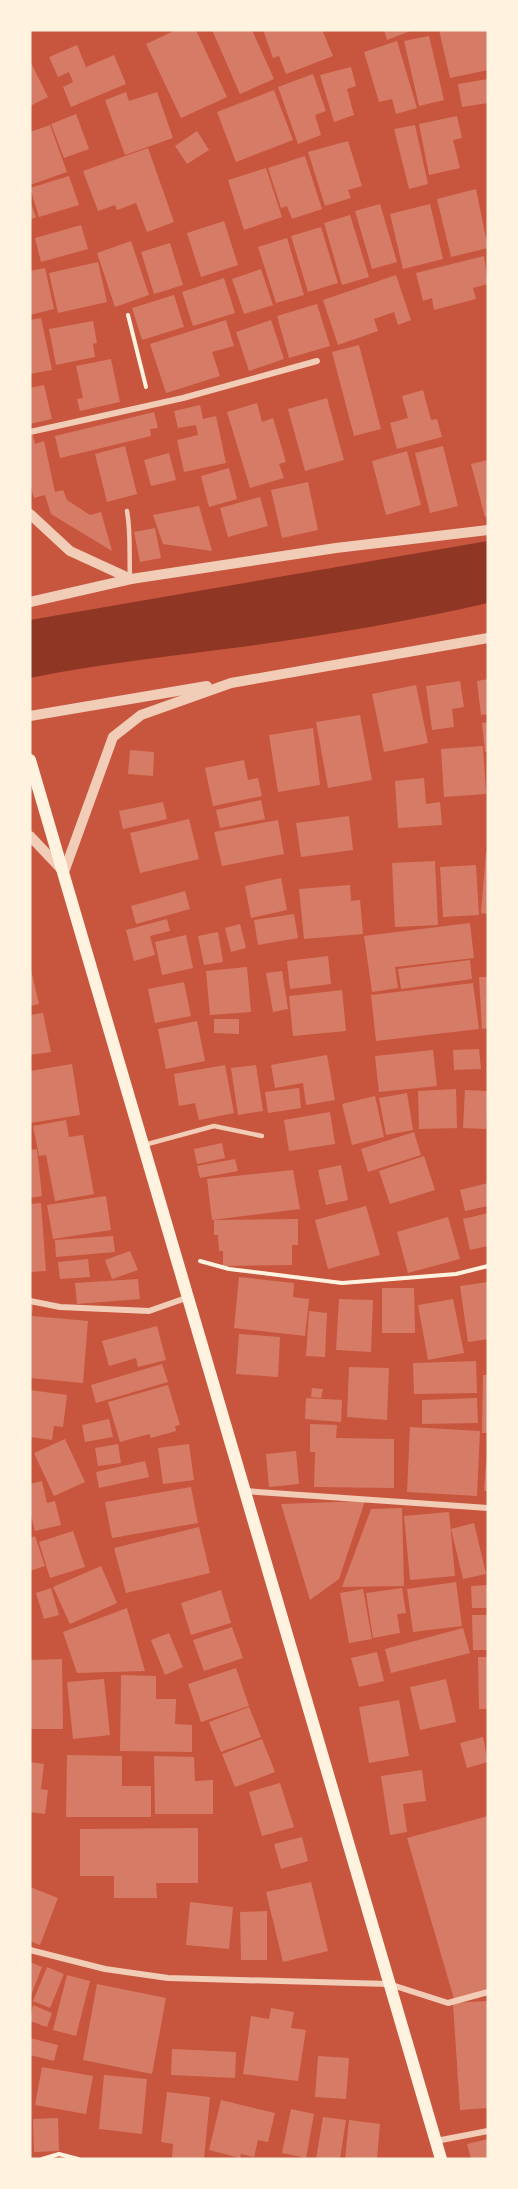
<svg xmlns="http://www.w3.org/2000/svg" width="518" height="2189" font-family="'Nunito Sans',sans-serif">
<rect width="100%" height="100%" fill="#c8553d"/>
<!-- water -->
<path fill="#8f3625" d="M488 541V603C404 622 318 637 233 648 165 657 97 664 30 678V620Z"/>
<!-- building -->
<g fill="#d67c66">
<polygon points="176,30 196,30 227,97 181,118 146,44"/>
<polygon points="212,30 252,30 274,79 240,94"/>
<polygon points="263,30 329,30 323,32 333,56 286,74 279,56 273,58"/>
<polygon points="384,30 413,30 387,40"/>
<polygon points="439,30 487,30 488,70 450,78"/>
<polygon points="429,36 444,100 419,106 404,41"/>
<polygon points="397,41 417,108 396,114 392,99 379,102 364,52"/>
<polygon points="77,45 86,67 114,55 126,84 71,107 63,87 73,82 69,72 58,77 49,57"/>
<polygon points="30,61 48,97 30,106"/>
<polygon points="351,67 356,86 347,89 354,115 334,122 320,75"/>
<polygon points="313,74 326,111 315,115 321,135 298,144 278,87"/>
<polygon points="488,79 488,103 462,107 458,84"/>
<polygon points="274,90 293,140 236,162 217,112"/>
<polygon points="126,92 129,101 157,92 173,138 125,155 105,100"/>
<polygon points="76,114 89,149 64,158 51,124"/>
<polygon points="457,116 462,138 453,140 460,168 429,175 419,124"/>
<polygon points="50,125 67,172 30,185 30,132"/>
<polygon points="415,125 428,184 409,189 394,129"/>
<polygon points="197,131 209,150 187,164 175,146"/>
<polygon points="348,141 362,186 348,190 351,198 325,206 308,152"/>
<polygon points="148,148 174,222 147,232 136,203 117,210 115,205 98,211 83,171"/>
<polygon points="305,156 322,209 292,219 287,206 281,208 268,168"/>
<polygon points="266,168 282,217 244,230 228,180"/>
<polygon points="69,176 79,205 39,217 30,188"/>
<polygon points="476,189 488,248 451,257 437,199"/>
<polygon points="30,201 36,217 30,220"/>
<polygon points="380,204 397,262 372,269 355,211"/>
<polygon points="430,204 443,259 403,269 390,214"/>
<polygon points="350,215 369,277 342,285 324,223"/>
<polygon points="224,221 238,265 201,277 187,233"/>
<polygon points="81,225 88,249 41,262 35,238"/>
<polygon points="321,227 338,283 308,292 291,236"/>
<polygon points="287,238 304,295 276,303 258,247"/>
<polygon points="131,241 149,295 115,307 97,253"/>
<polygon points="170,243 183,285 154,294 141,252"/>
<polygon points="484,256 488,284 473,288 476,299 434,310 432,298 423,301 416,273"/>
<polygon points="98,262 107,302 58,313 49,273"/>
<polygon points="45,268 54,309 30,315 30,271"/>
<polygon points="261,269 273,305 244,314 232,279"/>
<polygon points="396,275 411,320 398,325 394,312 374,319 378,331 338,345 323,300"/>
<polygon points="224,278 235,313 193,326 182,292"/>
<polygon points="174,295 184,327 142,340 132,308"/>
<polygon points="317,304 330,346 289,358 277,316"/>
<polygon points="41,318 52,370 30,374 30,320"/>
<polygon points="226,320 234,346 212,352 220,376 166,393 150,344"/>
<polygon points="271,320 284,359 249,371 236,332"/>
<polygon points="93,321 97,343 93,344 95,357 56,365 49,329"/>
<polygon points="359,345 381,429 354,436 332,352"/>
<polygon points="111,359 120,402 80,411 77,399 83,398 76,366"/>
<polygon points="44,385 52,419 30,424 30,388"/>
<polygon points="423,390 431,420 437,419 442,437 397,449 390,423 408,418 402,396"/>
<polygon points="327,398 344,460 305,471 288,409"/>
<polygon points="257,403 262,422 273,418 286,462 279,464 284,478 250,488 227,412"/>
<polygon points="200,405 203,419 216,416 226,463 184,472 177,440 198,435 196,425 178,428 174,411"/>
<polygon points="154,412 158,428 150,429 151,436 60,458 55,436"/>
<polygon points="33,435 35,444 44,441 55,492 63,490 67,500 90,515 101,512 112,551 51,514 45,495 34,498 30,484 30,436"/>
<polygon points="125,446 137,494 107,502 95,454"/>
<polygon points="443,446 458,506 430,513 415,453"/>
<polygon points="407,451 421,505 386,515 372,461"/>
<polygon points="169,453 176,480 151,486 144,460"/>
<polygon points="488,460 488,516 485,517 471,464"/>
<polygon points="229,468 237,499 209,507 201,476"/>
<polygon points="308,482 318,530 282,538 271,490"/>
<polygon points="260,497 268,526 228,537 220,508"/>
<polygon points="199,506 212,551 163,544 153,515"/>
<polygon points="155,528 161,558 140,562 134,532"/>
<polygon points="488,679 488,714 481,715 477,681"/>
<polygon points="460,681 464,707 452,709 454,727 432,730 426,686"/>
<polygon points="416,685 428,743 384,752 372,694"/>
<polygon points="360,715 372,780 328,788 316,722"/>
<polygon points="488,722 488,751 485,752 482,723"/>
<polygon points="313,728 320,785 278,792 269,735"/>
<polygon points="483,746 486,794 444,797 441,749"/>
<polygon points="130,750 154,752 153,776 128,774"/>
<polygon points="244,760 248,780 258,778 262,796 213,806 205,768"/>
<polygon points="424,778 426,804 440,802 442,825 398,828 395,781"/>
<polygon points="261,800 265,819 220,828 216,810"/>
<polygon points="163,802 167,819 123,829 119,811"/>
<polygon points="349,816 353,850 301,857 296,823"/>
<polygon points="189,819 199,859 140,873 130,833"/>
<polygon points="278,820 284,854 222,866 214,832"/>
<polygon points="486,852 488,852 488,914 481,913"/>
<polygon points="435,861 438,925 395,927 392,863"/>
<polygon points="476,865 479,915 443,917 440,867"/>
<polygon points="281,878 287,910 251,918 245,886"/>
<polygon points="350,885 351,901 360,900 363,934 304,939 299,889"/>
<polygon points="185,891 190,909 136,924 131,906"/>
<polygon points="294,914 298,938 258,945 254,920"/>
<polygon points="167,919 170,931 150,936 155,955 134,961 126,930"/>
<polygon points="470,923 474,958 395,967 398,988 372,992 364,936"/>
<polygon points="240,924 246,948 231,952 225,928"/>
<polygon points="218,932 223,962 204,965 198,936"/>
<polygon points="186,935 193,968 162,975 155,942"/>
<polygon points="328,956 331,984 290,989 287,961"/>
<polygon points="470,960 472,979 401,989 398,969"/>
<polygon points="30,966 39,1004 30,1006"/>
<polygon points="247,967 251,1012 210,1015 206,971"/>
<polygon points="282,971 288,1009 273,1012 266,973"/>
<polygon points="479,977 488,977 488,1028 482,1029"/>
<polygon points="184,982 191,1016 155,1023 148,989"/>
<polygon points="473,983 479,1029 376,1041 371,995"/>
<polygon points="342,990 346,1031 293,1036 289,996"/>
<polygon points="43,1013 51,1052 30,1055 30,1015"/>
<polygon points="214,1019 239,1019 239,1034 214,1033"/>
<polygon points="197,1021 205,1061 166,1069 158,1029"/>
<polygon points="479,1049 481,1069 454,1070 453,1050"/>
<polygon points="433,1050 437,1086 379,1092 375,1056"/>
<polygon points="327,1055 335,1100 306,1105 303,1083 275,1088 271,1065"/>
<polygon points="72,1064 80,1115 30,1123 30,1071"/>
<polygon points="225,1065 234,1113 199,1120 195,1103 179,1106 174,1074"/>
<polygon points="256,1065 263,1111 238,1115 231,1068"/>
<polygon points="299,1088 301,1108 268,1113 265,1092"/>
<polygon points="456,1089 457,1128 419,1129 418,1091"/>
<polygon points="465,1090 488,1091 486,1129 463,1128"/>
<polygon points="407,1093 413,1130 386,1135 379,1098"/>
<polygon points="375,1096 384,1137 352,1145 342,1104"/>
<polygon points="330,1112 335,1144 289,1151 284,1120"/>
<polygon points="66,1120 69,1137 83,1135 94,1194 55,1201 46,1155 39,1156 33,1126"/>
<polygon points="414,1132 421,1155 368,1172 361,1149"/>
<polygon points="222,1143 225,1158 197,1164 194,1149"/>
<polygon points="37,1149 42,1196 30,1198 30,1150"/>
<polygon points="424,1156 435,1190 390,1204 379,1171"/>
<polygon points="235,1159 238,1171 200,1178 197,1166"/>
<polygon points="341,1165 348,1200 326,1205 318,1170"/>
<polygon points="293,1170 300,1209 212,1220 207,1179"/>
<polygon points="488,1183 488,1206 465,1211 460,1190"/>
<polygon points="106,1196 111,1230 53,1239 47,1205"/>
<polygon points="41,1203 46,1271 30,1272 30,1204"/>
<polygon points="366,1206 380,1255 328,1269 315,1220"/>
<polygon points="488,1213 488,1246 470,1250 463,1219"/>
<polygon points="448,1217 460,1259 408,1273 397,1232"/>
<polygon points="298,1219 298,1245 292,1245 292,1265 223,1266 223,1251 219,1251 218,1235 214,1235 214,1220"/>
<polygon points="113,1236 115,1252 56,1257 55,1240"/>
<polygon points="130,1251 138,1270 112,1279 105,1260"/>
<polygon points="88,1259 90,1277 60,1279 58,1262"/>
<polygon points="239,1277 294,1283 293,1297 309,1299 305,1336 234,1328"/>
<polygon points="138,1279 140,1299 77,1304 75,1283"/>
<polygon points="488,1282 488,1339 468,1342 460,1286"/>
<polygon points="382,1288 414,1288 415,1333 382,1333"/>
<polygon points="339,1299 373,1300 371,1352 336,1350"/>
<polygon points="453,1299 464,1353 428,1360 418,1305"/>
<polygon points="30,1304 33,1304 32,1316 88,1321 83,1383 30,1378"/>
<polygon points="309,1311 327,1313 325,1357 306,1356"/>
<polygon points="157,1326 166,1360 138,1367 136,1358 109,1366 102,1341"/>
<polygon points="239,1334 280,1337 278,1377 236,1374"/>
<polygon points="476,1361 477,1393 414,1394 413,1363"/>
<polygon points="162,1364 168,1382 96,1403 91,1385"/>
<polygon points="349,1367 389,1368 387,1420 347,1417"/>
<polygon points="483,1375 488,1375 488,1433 482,1433"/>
<polygon points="168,1385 180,1425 175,1426 176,1431 151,1438 149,1434 120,1442 108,1402"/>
<polygon points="312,1388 323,1389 321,1398 311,1397"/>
<polygon points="30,1390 67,1395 63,1427 54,1426 52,1440 30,1437"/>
<polygon points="306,1398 342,1400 341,1422 305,1419"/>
<polygon points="477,1398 478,1423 422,1424 422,1400"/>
<polygon points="109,1419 113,1437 85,1442 82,1425"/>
<polygon points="310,1424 337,1425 336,1438 394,1439 394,1488 314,1487 315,1452 310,1452"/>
<polygon points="410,1427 480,1431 477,1496 407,1492"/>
<polygon points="65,1439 85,1482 54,1496 34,1453"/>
<polygon points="118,1444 121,1463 98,1466 95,1448"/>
<polygon points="189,1444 194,1480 163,1484 158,1448"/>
<polygon points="296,1451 299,1484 269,1487 266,1454"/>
<polygon points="145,1461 149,1477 99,1488 96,1472"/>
<polygon points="486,1461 488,1461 488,1491 484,1491"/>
<polygon points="42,1481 47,1503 55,1501 61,1525 35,1531 30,1512 30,1484"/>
<polygon points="191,1487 198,1523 112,1538 105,1502"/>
<polygon points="365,1501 339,1579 310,1600 281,1504"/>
<polygon points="402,1508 404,1586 342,1587 371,1509"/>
<polygon points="449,1512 455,1576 410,1580 404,1516"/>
<polygon points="474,1523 486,1574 463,1579 451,1529"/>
<polygon points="199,1527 210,1573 126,1593 114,1548"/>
<polygon points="73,1531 85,1567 50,1578 39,1542"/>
<polygon points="35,1536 45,1566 30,1571 30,1538"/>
<polygon points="101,1566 117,1603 70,1624 53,1587"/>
<polygon points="456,1582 462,1626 413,1632 407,1589"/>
<polygon points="488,1585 488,1608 472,1608 471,1586"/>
<polygon points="51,1588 59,1615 44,1619 36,1593"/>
<polygon points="402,1588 406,1613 397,1614 400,1633 373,1638 366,1593"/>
<polygon points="363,1589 372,1639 349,1643 340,1593"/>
<polygon points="221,1590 231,1623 191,1635 181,1603"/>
<polygon points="127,1608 145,1671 77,1673 63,1632"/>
<polygon points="472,1615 488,1615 488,1650 473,1650"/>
<polygon points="232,1627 243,1658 204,1671 193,1640"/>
<polygon points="463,1628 470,1653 391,1673 385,1649"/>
<polygon points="169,1633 183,1667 165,1675 151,1640"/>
<polygon points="377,1652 384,1681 359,1687 351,1658"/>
<polygon points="478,1657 488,1657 488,1709 479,1709"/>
<polygon points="62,1659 63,1729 30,1729 30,1660"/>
<polygon points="236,1668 249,1706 201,1722 188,1684"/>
<polygon points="121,1675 156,1676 156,1699 176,1699 175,1724 192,1725 192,1752 120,1751"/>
<polygon points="104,1679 110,1735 73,1739 67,1682"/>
<polygon points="446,1679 456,1722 420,1730 410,1687"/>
<polygon points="399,1700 409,1756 369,1763 359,1707"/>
<polygon points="249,1707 261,1737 221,1752 209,1722"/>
<polygon points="483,1737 488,1762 467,1768 460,1743"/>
<polygon points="262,1739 275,1772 235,1787 222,1754"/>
<polygon points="67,1755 122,1756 122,1786 151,1786 151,1817 66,1817"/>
<polygon points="154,1756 194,1757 195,1781 213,1780 213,1814 155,1814"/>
<polygon points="30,1762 44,1764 41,1789 48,1790 45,1814 30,1812"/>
<polygon points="422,1770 426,1801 403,1804 407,1832 390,1835 381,1776"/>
<polygon points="280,1783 294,1827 262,1836 249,1792"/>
<polygon points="488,1816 488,1989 454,1999 407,1838"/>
<polygon points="198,1828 198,1883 156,1883 157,1898 114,1898 114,1876 80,1876 80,1829"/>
<polygon points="302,1837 308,1861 281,1869 274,1844"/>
<polygon points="311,1882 328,1951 283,1962 266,1892"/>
<polygon points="30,1887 58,1898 40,1945 30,1941"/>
<polygon points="190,1902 233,1907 229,1949 186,1945"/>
<polygon points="267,1911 267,1960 241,1960 240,1912"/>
<polygon points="30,1962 42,1967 30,1998"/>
<polygon points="47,1967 64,1974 50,2008 33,2001"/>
<polygon points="67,1975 90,1981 76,2036 53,2030"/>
<polygon points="97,1984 166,1998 152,2074 83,2060"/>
<polygon points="488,2001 488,2108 460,2110 453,2003"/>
<polygon points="33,2005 52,2013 47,2027 30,2021"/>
<polygon points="271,2008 294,2012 291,2028 306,2030 298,2081 243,2074 251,2016 269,2019"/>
<polygon points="30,2038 58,2045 54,2061 30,2055"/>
<polygon points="172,2049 236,2052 235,2078 171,2075"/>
<polygon points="318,2056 349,2058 346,2099 315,2097"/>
<polygon points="42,2067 93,2076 86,2114 35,2105"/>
<polygon points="104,2075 147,2079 142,2134 99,2129"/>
<polygon points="167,2092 210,2097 204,2159 172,2158 173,2144 161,2142"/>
<polygon points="221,2100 275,2113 268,2142 258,2140 254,2157 241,2154 240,2158 209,2150"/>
<polygon points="291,2109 314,2114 306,2158 282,2153"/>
<polygon points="323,2117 346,2120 340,2159 316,2159"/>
<polygon points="58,2118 59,2151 34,2152 33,2119"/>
<polygon points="349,2120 380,2124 377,2159 345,2159"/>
<polygon points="488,2139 488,2159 471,2159 467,2144"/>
</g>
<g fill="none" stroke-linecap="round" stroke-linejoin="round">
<!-- path -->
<g stroke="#fff3e0" stroke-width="4">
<polyline points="128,315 146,387"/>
<polyline points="200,1261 229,1269 342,1283 456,1274 488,1266"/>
<polyline points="42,2159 59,2154 78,2159"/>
</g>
<!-- service -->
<g stroke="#f1ccb7" stroke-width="4.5">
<path d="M127 511C131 533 129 554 130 576"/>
<polyline points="144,1145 214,1126 262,1136"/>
</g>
<!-- minor -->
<g stroke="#f1ccb7" stroke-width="6">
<polyline points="30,432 183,398 317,361"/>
<polyline points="30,1301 60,1307 149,1311 186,1298"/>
<polyline points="244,1491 488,1508"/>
<polyline points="30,1950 105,1969 168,1978 389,1984 448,2003 488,1992"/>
<polyline points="436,2141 488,2131"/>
</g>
<!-- tertiary -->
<g stroke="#f1ccb7" stroke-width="10">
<polyline points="30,514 70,551 131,579 336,548 488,530"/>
<polyline points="30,602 131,579"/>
<polyline points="30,716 207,686"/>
<polyline points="30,836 64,872 113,737 141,715 231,683 488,638"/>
</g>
<!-- secondary -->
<polyline stroke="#fff3e0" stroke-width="12" points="30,760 441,2159"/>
</g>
<!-- border -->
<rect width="518" height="2189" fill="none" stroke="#fff3e0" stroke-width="63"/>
</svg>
